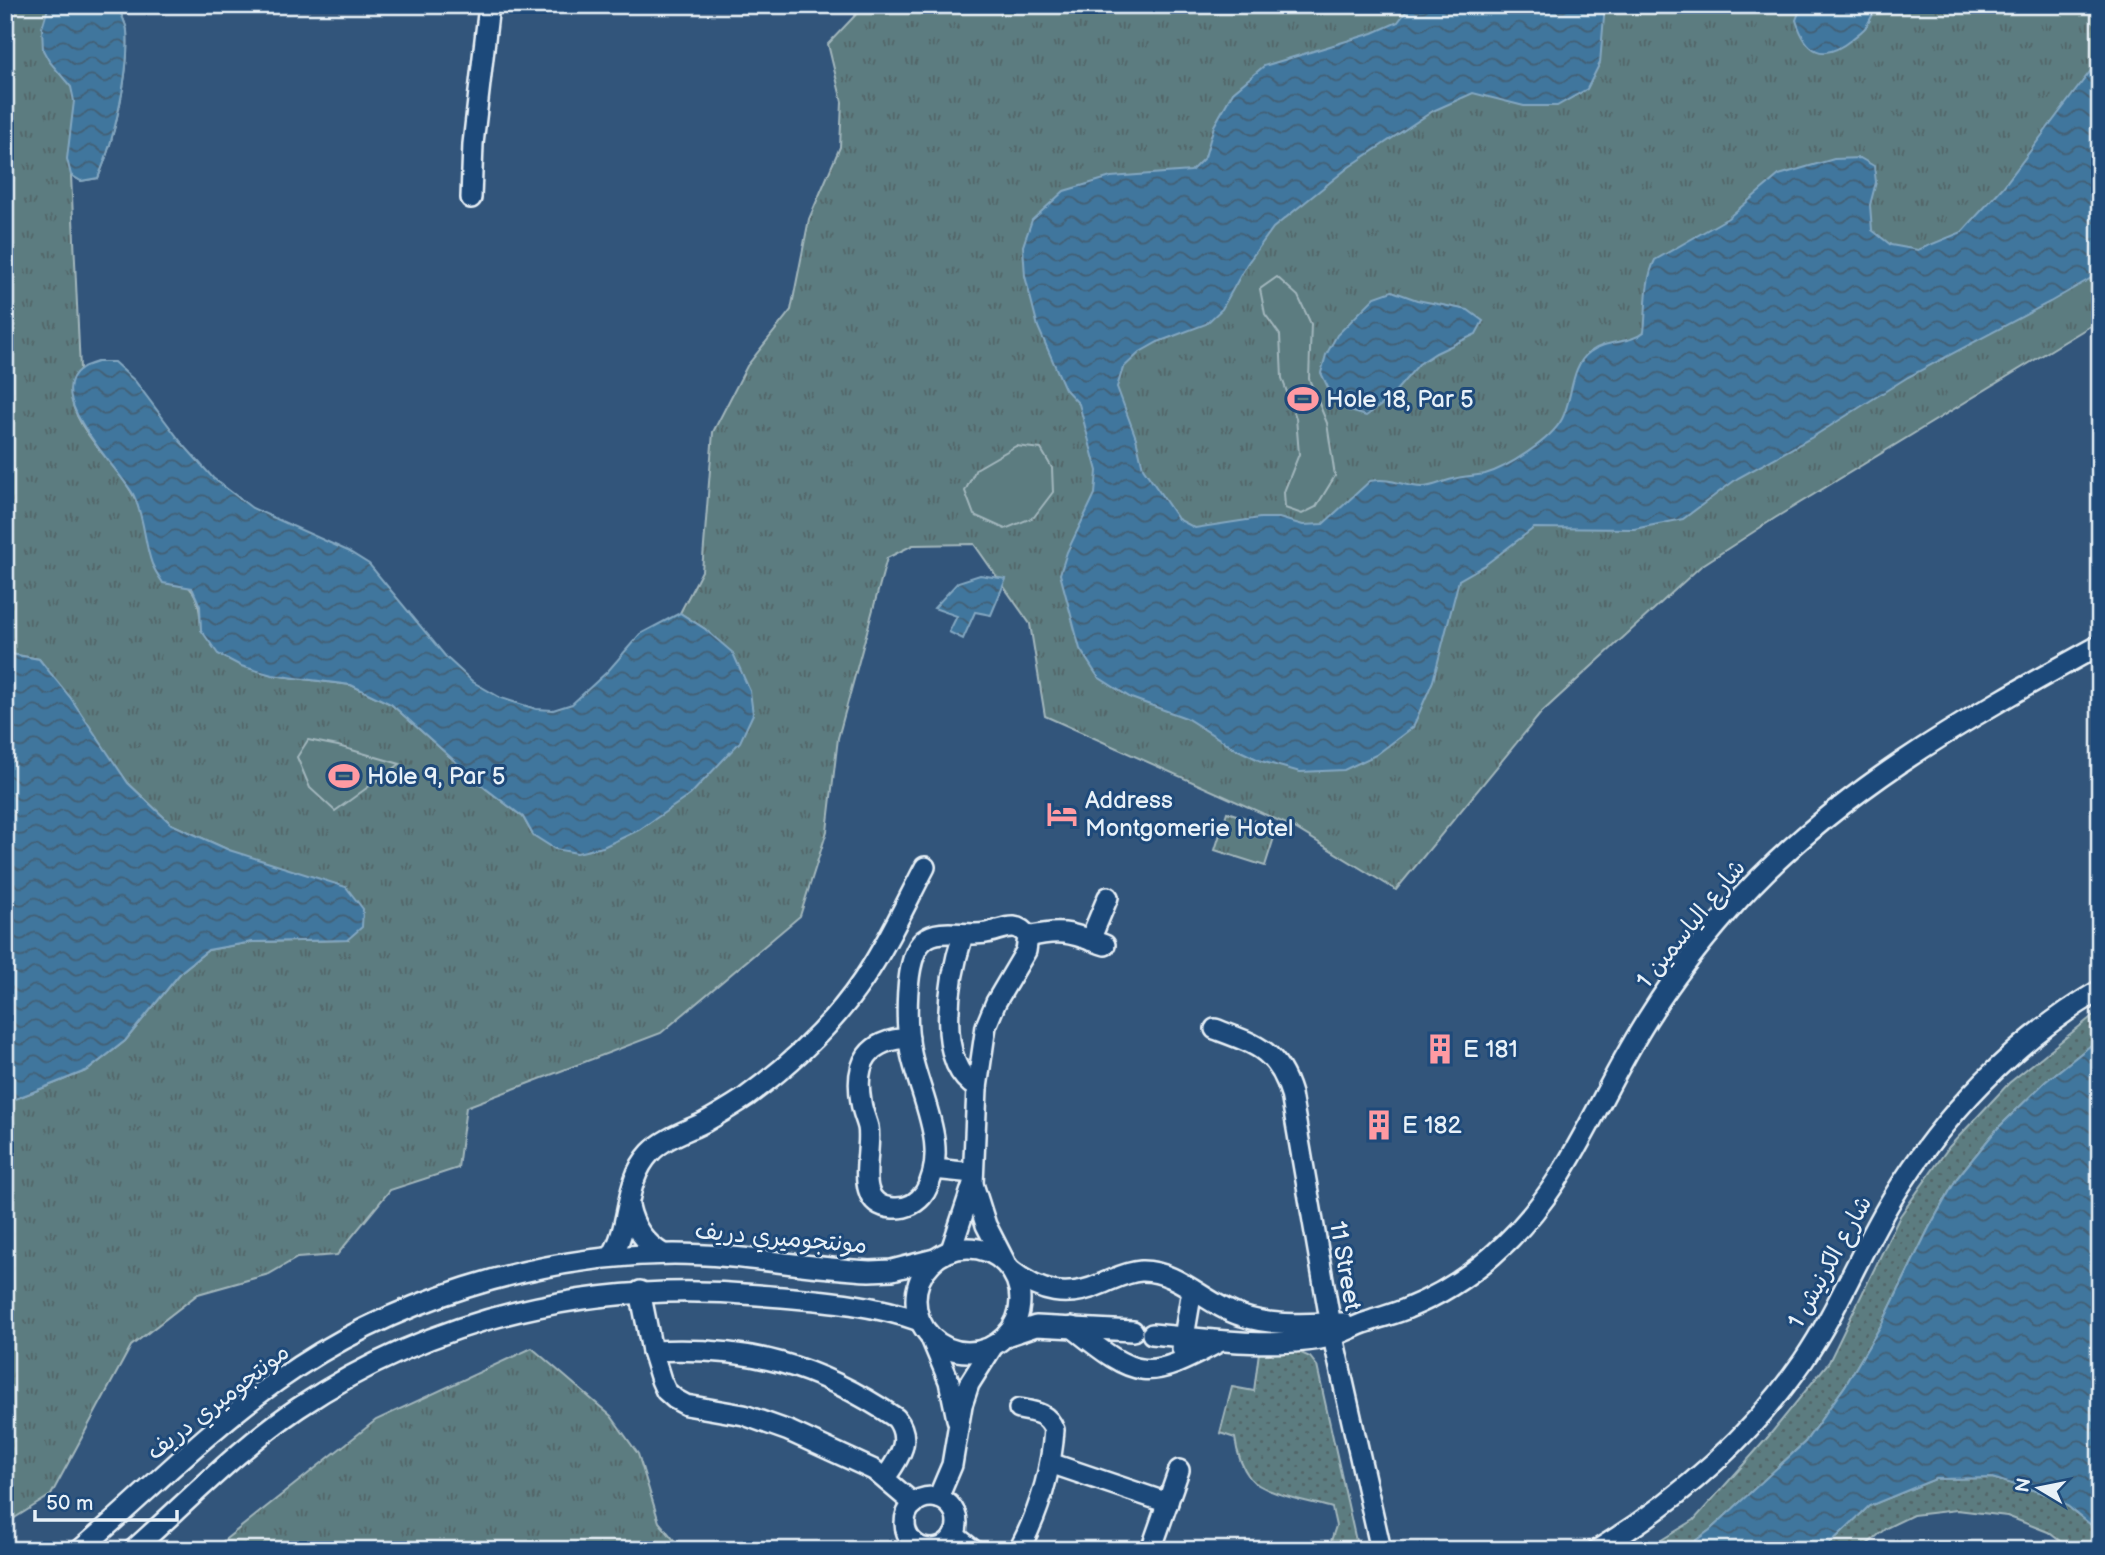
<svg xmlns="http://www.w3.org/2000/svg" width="2105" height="1555" font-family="'Balsamiq Sans','Playpen Sans Arabic',sans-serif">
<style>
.grass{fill:url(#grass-tufts);stroke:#a2b6bc;stroke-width:2}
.park{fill:url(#park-dots);stroke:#a2b6bc;stroke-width:2}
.pitch{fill:#5b7c80;stroke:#a2b6bc;stroke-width:2}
.water{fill:url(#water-waves);stroke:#83a7c1;stroke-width:2}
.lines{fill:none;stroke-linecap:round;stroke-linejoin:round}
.minor-casing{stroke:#e8f1f8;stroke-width:24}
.minor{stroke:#1f4a7a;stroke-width:19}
.labels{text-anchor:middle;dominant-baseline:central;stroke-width:6;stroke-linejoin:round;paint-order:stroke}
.poi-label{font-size:24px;fill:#e8f1f8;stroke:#1f4a7a;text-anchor:start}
.street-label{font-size:24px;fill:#e8f1f8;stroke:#1f4a7a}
</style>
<defs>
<pattern id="grass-tufts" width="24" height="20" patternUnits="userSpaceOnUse" patternTransform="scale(1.75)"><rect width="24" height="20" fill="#5b7c80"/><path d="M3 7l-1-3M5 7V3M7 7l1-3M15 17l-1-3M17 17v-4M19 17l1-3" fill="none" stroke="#526568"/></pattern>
<pattern id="park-dots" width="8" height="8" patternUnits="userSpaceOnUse" patternTransform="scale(1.75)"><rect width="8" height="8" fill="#5b7c80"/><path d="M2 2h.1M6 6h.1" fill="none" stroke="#526568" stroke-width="1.8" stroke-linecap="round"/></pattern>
<pattern id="water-waves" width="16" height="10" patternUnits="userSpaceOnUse" patternTransform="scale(1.75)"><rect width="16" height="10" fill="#40769d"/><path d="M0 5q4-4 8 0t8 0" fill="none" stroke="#435f74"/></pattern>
</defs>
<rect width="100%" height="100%" fill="#32557b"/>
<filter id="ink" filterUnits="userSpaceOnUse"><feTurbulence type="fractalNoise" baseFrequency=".0143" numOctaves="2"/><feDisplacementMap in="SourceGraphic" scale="14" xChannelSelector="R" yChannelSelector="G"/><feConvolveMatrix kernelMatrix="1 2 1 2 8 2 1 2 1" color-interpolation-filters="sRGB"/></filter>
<g filter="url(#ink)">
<g class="grass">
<path d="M 5,5 L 117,5 C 120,13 126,22 127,31 C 130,71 114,141 98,178 L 81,181 L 71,175 L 80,369 C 76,375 71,382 71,388 C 68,425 117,464 133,495 C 145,516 147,540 152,563 C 188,586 200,584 201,630 L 272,675 L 351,685 L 391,704 L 485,788 L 523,817 L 533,835 L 705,629 L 680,613 L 702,571 L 713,432 L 747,366 L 791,310 L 809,219 L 840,147 L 842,102 L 828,44 L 865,5 L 2100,5 L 2100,320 L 1775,518 L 1701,566 L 1541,713 L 1396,890 L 1293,827 L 1045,716 L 1030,624 L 974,544 L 913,545 L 887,558 L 838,738 L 827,831 L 800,916 L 661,1033 L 466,1107 L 458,1168 L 390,1190 L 337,1255 L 297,1258 L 269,1274 L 198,1294 L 131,1346 L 51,1495 L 5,1524 L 5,1103 L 88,1070 L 125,1041 L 182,971 L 208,950 L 252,942 L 347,940 L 229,850 L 171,824 L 128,783 L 39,659 L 5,653 Z"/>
<path d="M 1227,812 L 1277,828 L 1265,866 L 1215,850 Z"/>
<path d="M 532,1348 L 611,1416 L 638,1454 L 659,1522 L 682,1550 L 212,1550 L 376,1420 Z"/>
</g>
<g class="park">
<path d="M 2100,1010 L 2100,1038 L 2045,1082 L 1997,1129 L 1957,1178 L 1929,1228 L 1883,1322 L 1845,1386 L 1805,1442 L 1710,1530 L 1683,1550 L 1645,1550 L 1694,1520 L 1768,1437 L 1829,1362 L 1900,1216 L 1949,1147 L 2009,1083 Z"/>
<path d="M 1259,1352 L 1299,1352 L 1310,1357 L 1317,1366 L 1358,1550 L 1328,1550 L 1336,1526 L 1332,1508 C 1313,1502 1262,1494 1250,1478 C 1241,1466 1237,1453 1235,1438 L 1220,1433 L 1232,1387 L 1254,1391 Z"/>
<path d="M 1992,1478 L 2056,1497 L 2100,1532 L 2100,1550 L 2072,1550 L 2048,1532 L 2007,1516 L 1957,1510 L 1913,1515 L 1886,1528 L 1861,1550 L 1823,1550 L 1869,1506 L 1935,1479 Z"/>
</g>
<g class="pitch">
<path d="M 1277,277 L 1298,296 L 1311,324 L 1309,379 L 1327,423 L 1335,476 L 1316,507 L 1302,514 L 1285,508 L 1284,492 L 1299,454 L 1296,418 L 1282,378 L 1280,335 L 1265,314 L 1260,289 Z"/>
<path d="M 1016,446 L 1041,449 L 1052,468 L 1053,492 L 1034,517 L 1005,529 L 974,515 L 965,491 L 976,469 Z"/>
<path d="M 308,740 L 338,746 L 400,764 L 335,811 L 310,788 L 297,757 Z"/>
</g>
<g class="water">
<path d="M 49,5 L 117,5 C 120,13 126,22 127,31 C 130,71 114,141 98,178 L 81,181 L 71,175 L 67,159 L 74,101 L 71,87 L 49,61 L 43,50 L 42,28 Z"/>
<path d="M 1411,5 L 1605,5 L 1600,63 L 1587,89 L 1557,106 L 1524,106 L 1473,93 L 1433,111 L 1349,167 L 1273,228 L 1247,264 L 1222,309 L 1206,324 L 1158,342 L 1140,352 L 1123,368 L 1117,387 L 1136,438 L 1143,468 L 1178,519 L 1195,528 L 1260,518 L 1279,518 L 1303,525 L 1323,524 L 1370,481 C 1393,477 1403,487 1422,487 C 1433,487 1443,481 1453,479 C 1463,476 1474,476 1485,474 C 1507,468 1551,440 1562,419 C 1573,398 1570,366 1590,352 C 1607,339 1629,345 1644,332 C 1647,308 1644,282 1655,260 L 1728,218 L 1779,175 L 1834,159 L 1860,158 L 1874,166 L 1876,182 L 1870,205 L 1872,230 L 1891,245 L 1918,250 L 1962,232 L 2003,187 L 2092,69 L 2100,51 L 2100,273 L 2050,302 L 1908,377 L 1811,438 L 1738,478 L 1683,519 L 1634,529 L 1534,528 L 1485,565 L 1459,580 L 1433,681 L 1413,727 L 1376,755 L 1344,770 L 1300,772 L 1261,761 L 1234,748 L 1186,718 L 1131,698 L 1098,677 L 1080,649 L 1060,574 L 1067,552 L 1095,494 L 1097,471 L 1079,404 L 1065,389 L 1038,327 L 1025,276 L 1023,246 L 1032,220 L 1064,191 L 1111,177 L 1191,171 L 1205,157 L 1214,126 L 1233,92 L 1264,66 L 1373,33 L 1398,22 Z"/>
<path d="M 1802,5 L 1877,5 C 1874,12 1871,19 1867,25 C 1864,31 1856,35 1851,40 C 1822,63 1806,52 1796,20 Z"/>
<path d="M 1392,291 L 1417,300 L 1468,310 L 1483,321 L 1476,334 L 1436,353 L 1419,364 L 1387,401 L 1366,416 L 1347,410 L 1332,396 L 1321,373 L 1326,355 L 1337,335 L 1375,297 Z"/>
<path d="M 97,362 L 114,362 L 135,381 L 181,442 L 213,478 L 252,508 L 348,551 L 369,564 L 446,657 L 473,682 L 501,698 L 536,709 L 553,710 L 572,704 L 608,671 L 640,634 L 680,613 L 705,629 L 733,653 L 750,691 L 753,714 L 740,742 L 690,795 L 639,830 L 603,847 L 577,853 L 555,849 L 533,835 L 523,817 L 485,788 L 391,704 L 351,685 L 272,675 L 241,666 L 218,654 L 201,630 L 200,606 L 192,588 L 163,583 C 159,577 155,571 152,564 C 144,543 145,520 134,496 C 121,470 40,395 82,368 C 86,365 92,364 97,362 Z"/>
<path d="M 980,575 L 1006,579 L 991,615 L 975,612 L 963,639 L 949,632 L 957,616 L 934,608 L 958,582 Z"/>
<path d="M 5,653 L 39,659 L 70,697 L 128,783 L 171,824 L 229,850 L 346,887 L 363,909 L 362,927 L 347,940 L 252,942 L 208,950 L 182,971 L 125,1041 L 88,1070 L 5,1103 Z"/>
<path d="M 2100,1038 L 2100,1532 L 2056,1497 L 1992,1478 L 1935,1479 L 1869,1506 L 1823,1550 L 1683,1550 L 1710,1530 L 1805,1442 L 1845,1386 L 1883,1322 L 1929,1228 L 1957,1178 L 1997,1129 L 2045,1082 Z"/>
</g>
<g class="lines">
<g class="minor-casing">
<g id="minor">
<path d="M 471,198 L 473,144 L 489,5"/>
<path d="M 963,935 C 950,975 933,1063 977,1088"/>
<path d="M 1028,937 C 1063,928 1073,934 1105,945"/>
<path d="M 1090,940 L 1108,897"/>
<path d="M 1215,1029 C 1255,1044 1278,1050 1291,1094 L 1333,1337 L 1381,1550"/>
<path d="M 909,1038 C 868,1040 854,1062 861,1102 C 862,1111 866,1119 868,1127 C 873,1152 851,1205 893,1208 C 906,1209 918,1203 925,1192 C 951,1149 920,1097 911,1053 C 906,1028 903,957 924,940 C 939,927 967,937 986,933 C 1003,930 1016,919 1028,937 L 1026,951 L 996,1002 L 986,1026 L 977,1088 L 973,1184 L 951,1250"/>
<path d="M 934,1169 L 973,1173"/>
<path d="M 974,1187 L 986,1225 L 1005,1262"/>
<path d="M 629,1206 C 634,1228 644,1242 663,1254"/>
<circle cx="968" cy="1300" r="52"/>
<path d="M 611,1257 C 632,1225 623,1182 650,1153 C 664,1138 687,1131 705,1122 C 719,1114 733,1106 746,1097 C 791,1064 832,1026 863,980 C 887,945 905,905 925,867"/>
<path d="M 1012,1271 C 1040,1293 1067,1299 1101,1284 C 1114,1279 1126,1272 1141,1271 C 1178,1270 1206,1305 1242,1316 C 1274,1327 1309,1323 1343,1323"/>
<path d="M 640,1291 L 652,1351 L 661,1380 L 666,1391 L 675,1399 L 686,1405 L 744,1415 L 789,1431 L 874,1470 L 914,1504"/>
<path d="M 1072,1327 C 1138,1380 1146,1382 1221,1341"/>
<path d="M 1152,1334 C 1208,1339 1264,1348 1320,1339 C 1337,1337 1351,1327 1367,1322 C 1380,1317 1395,1314 1408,1308 C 1470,1283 1521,1236 1557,1180 C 1592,1126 1616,1066 1652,1012 C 1674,977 1700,944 1727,913 C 1829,795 1965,719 2100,645"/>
<path d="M 1006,1336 L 1036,1326 L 1133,1331"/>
<path d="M 931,1338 L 949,1381 L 957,1419"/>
<path d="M 1182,1349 L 1192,1290"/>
<path d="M 652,1351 C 748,1346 816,1364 896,1418 C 913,1440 899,1458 885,1478"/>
<path d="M 1019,1409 C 1035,1412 1048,1413 1054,1430 C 1051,1473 1039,1512 1019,1550"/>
<path d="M 1050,1463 L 1168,1503"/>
<circle cx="931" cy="1523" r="26"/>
<path d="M 938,1498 L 952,1465 L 962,1405 L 969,1384 L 993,1346"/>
<path d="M 954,1535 L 973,1550"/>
<path d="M 80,1550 C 146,1494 206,1431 277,1381 C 390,1300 536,1255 674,1254 C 740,1254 804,1268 870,1271 L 892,1270 L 935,1259"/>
<path d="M 133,1550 C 187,1502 239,1448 298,1408 C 435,1316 595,1280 758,1295 C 813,1300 867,1302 920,1321"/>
<path d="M 1151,1550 L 1179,1470"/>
<path d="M 1597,1550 C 1677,1501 1749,1439 1803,1361 C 1838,1310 1860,1252 1892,1199 C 1943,1115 2015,1040 2100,990"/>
</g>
</g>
<use href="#minor" class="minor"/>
</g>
</g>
<defs>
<g id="stadium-bare" transform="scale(2.415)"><path d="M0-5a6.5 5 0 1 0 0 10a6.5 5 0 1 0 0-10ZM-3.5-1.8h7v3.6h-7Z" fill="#ff9aa2" stroke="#1f4a7a" stroke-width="2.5" paint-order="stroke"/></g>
<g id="hotel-bare" transform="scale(2.415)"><path d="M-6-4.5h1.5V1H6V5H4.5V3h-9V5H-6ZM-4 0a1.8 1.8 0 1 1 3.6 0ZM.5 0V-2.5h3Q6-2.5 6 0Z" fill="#ff9aa2" stroke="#1f4a7a" stroke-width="2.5" paint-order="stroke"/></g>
<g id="building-bare" transform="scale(2.415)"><path d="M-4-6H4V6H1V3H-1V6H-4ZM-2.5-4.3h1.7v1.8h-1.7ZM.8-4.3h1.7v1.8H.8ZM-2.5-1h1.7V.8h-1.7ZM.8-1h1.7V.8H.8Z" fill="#ff9aa2" stroke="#1f4a7a" stroke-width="2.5" paint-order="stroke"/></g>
</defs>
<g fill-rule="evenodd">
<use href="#stadium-bare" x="1303" y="399"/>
<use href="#stadium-bare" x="344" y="776"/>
<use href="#hotel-bare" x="1062" y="814"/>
<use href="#building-bare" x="1440" y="1049"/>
<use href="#building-bare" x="1379" y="1125"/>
</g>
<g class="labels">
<g class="poi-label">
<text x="1326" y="399">Hole 18, Par 5</text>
<text x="367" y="776">Hole 9, Par 5</text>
<text x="1085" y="800">Address<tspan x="1085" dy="28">Montgomerie Hotel</tspan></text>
<text x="1463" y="1049">E 181</text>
<text x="1402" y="1125">E 182</text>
</g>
<g class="street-label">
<text transform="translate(1691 924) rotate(-51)">شارع الياسمين 1</text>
<text transform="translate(781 1238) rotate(5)">مونتجوميري دريف</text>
<text transform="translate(1830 1262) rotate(-61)">شارع الكرنيش 1</text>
<text transform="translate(1345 1266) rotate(80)">11 Street</text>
<text transform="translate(218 1402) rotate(-38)">مونتجوميري دريف</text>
</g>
</g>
<rect width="2105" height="1555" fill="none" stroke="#1f4a7a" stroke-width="28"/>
<rect x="14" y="14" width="2077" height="1527" fill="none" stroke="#e8f1f8" stroke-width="2.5" filter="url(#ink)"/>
<g transform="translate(2039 1488) rotate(280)" stroke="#1f4a7a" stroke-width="5" paint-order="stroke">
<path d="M0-5L12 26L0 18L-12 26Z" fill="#e8f1f8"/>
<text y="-10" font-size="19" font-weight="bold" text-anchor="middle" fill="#e8f1f8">N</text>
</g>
<path d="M35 1510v10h142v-10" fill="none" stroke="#e8f1f8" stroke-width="3.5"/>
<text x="46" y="1510" font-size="21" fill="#e8f1f8" stroke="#1f4a7a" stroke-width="5" paint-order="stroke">50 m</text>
</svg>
